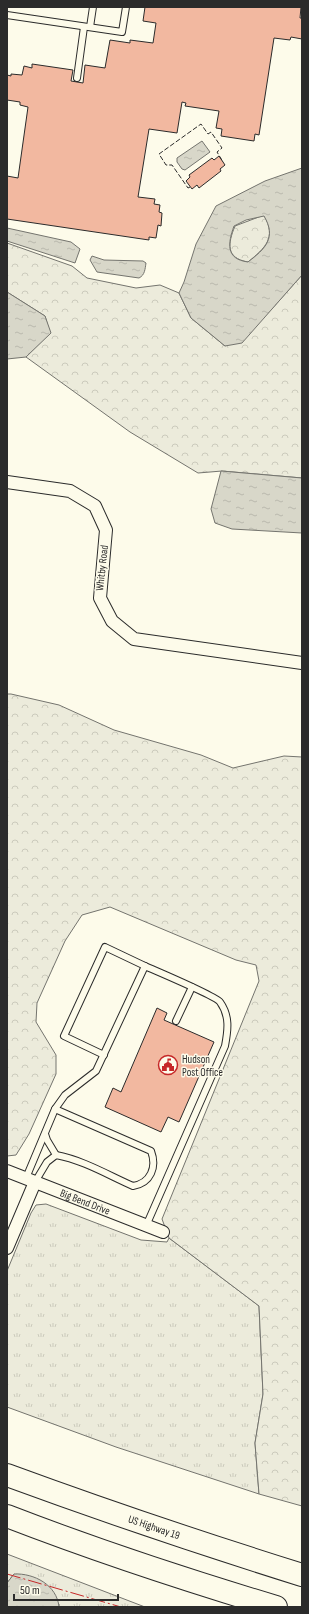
<svg xmlns="http://www.w3.org/2000/svg" width="309" height="1614" font-family="'Sofia Sans Condensed',sans-serif">
<style>
.grass{fill:url(#grass-tufts);stroke:#74746e}
.forest{fill:url(#forest-crowns);stroke:#74746e}
.water{fill:url(#water-ripples);stroke:#74746e;fill-rule:evenodd}
.building{fill:#f2b8a0;stroke:#2b2b2b}
.lines{fill:none;stroke-linecap:round;stroke-linejoin:round}
.lane-casing{stroke:#2b2b2b;stroke-width:8}
.street-casing{stroke:#2b2b2b;stroke-width:14}
.highway-casing{stroke:#2b2b2b;stroke-width:24}
.lane{stroke:#fdfbea;stroke-width:6}
.street{stroke:#fdfbea;stroke-width:12}
.highway{stroke:#fdfbea;stroke-width:22}
.fence{stroke:#2b2b2b;stroke-width:1;stroke-dasharray:5 2;stroke-linecap:butt}
.power{stroke:#c62828;stroke-width:1;stroke-dasharray:14 3 2 3;stroke-linecap:butt}
.labels{text-anchor:middle;dominant-baseline:central;stroke-width:3;stroke-linejoin:round;paint-order:stroke}
.street-label{font-size:11px;fill:#2b2b2b;stroke:#fdfbea}
.poi-label{font-size:11px;fill:#2b2b2b;stroke:#fdfbea;text-anchor:start}
</style>
<defs>
<pattern id="grass-tufts" width="24" height="20" patternUnits="userSpaceOnUse"><rect width="24" height="20" fill="#ecebdb"/><path d="M3 7l-1-3M5 7V3M7 7l1-3M15 17l-1-3M17 17v-4M19 17l1-3" fill="none" stroke="#cbcabc"/></pattern>
<pattern id="forest-crowns" width="20" height="18" patternUnits="userSpaceOnUse"><rect width="20" height="18" fill="#ecebdb"/><path d="M2 6a3 3 0 1 1 6 0M12 15a3 3 0 1 1 6 0" fill="none" stroke="#cbcabc"/></pattern>
<pattern id="water-ripples" width="26" height="14" patternUnits="userSpaceOnUse"><rect width="26" height="14" fill="#d8d7c9"/><path d="M2 4q2-2 4 0t4 0M15 11q2-2 4 0t4 0" fill="none" stroke="#bab9ad"/></pattern>
</defs>
<rect width="100%" height="100%" fill="#fdfbea"/>
<g class="grass">
<path d="M 46,1204 L 141,1240 L 167,1242 L 169,1238 L 259,1306 L 263,1394 L 255,1443 L 259,1494 L 116,1447 L 7,1407 L 7,1271 L 31,1213 L 36,1205 Z"/>
<path d="M 7,1554 L 145,1607 L 59,1607 L 59,1604 L 14,1574 L 7,1583 Z"/>
</g>
<g class="forest">
<path d="M 264,215 C 277,238 265,248 248,262 C 225,258 228,243 235,226 Z"/>
<path d="M 7,243 L 72,266 L 87,278 L 136,288 L 160,285 L 179,293 L 191,318 L 225,346 L 269,312 L 302,275 L 302,478 L 222,471 L 198,473 L 130,432 L 26,357 L 50,333 L 45,316 L 7,292 Z"/>
<path d="M 7,694 L 11,694 L 59,705 L 114,730 L 201,755 L 233,768 L 284,756 L 302,757 L 302,1506 L 259,1494 L 255,1443 L 263,1394 L 259,1306 L 169,1238 L 162,1219 L 259,981 L 256,965 L 236,960 L 110,907 L 82,915 L 65,941 L 37,1003 L 36,1022 L 56,1055 L 56,1074 L 29,1134 L 16,1155 L 7,1156 Z"/>
</g>
<g class="water">
<path d="M 202,141 L 210,152 L 185,170 L 182,169 L 177,162 L 177,158 Z"/>
<path d="M 302,168 L 302,275 L 242,343 L 225,346 L 191,318 L 179,293 L 184,282 L 196,244 L 216,206 L 265,181 ZM 264,216 C 277,238 265,249 248,262 C 225,259 228,243 234,226 L 246,220 Z"/>
<path d="M 7,228 L 71,242 L 80,249 L 75,263 L 7,241 Z"/>
<path d="M 92,256 L 104,260 L 143,261 L 146,263 C 145,269 145,275 139,278 L 97,272 L 90,260 Z"/>
<path d="M 7,292 L 45,316 L 51,333 L 26,357 L 7,359 Z"/>
<path d="M 221,471 L 302,478 L 302,533 L 232,529 L 215,523 L 211,509 Z"/>
<path d="M 14,1574 C 34,1573 57,1585 59,1607 L 7,1607 L 7,1583 Z"/>
</g>
<g class="building">
<path d="M 145,7 L 301,7 L 300,18 L 302,18 L 302,39 L 291,37 L 290,40 L 274,38 L 259,135 L 255,134 L 254,141 L 221,136 L 222,129 L 216,128 L 219,111 L 185,106 L 186,103 L 182,102 L 177,133 L 149,129 L 138,197 L 155,199 L 154,204 L 160,205 L 159,212 L 162,213 L 161,226 L 158,225 L 156,238 L 149,237 L 149,240 L 7,219 L 7,176 L 18,178 L 28,107 L 20,105 L 20,102 L 7,100 L 7,75 L 11,76 L 11,74 L 22,75 L 24,66 L 32,68 L 32,64 L 73,70 L 71,81 L 83,83 L 85,65 L 105,68 L 110,40 L 130,43 L 130,40 L 153,43 L 156,23 L 143,21 Z"/>
<path d="M 219,156 L 225,165 L 220,169 L 221,171 L 199,188 L 197,185 L 192,189 L 186,181 L 190,177 L 189,175 L 212,158 L 214,160 Z"/>
<path d="M 157,1008 L 167,1013 L 164,1020 L 214,1042 L 179,1122 L 168,1117 L 161,1132 L 105,1107 L 113,1088 L 121,1092 Z"/>
</g>
<g class="lines">
<g class="lane-casing">
<g id="lane">
<path d="M 7,15 L 122,32 L 126,7"/>
<path d="M 90,27 L 93,7"/>
<path d="M 77,78 L 84,27"/>
<path d="M 176,1021 L 192,987"/>
<path d="M 104,1055 L 64,1036 L 105,947 L 145,966"/>
<path d="M 45,1134 L 47,1140 L 56,1155"/>
<path d="M 26,1178 L 55,1109 L 65,1095 L 96,1071 L 145,966 C 156,971 216,996 220,1002 C 230,1016 228,1030 225,1046 L 146,1226"/>
<path d="M 35,1182 L 47,1162 L 56,1155 C 83,1160 108,1175 133,1186 C 151,1183 157,1167 151,1151 L 55,1109"/>
</g>
</g>
<g class="street-casing">
<g id="street">
<path d="M 7,482 L 70,491 L 95,506 L 106,530 L 100,598 L 112,621 L 134,639 L 302,663"/>
<path id="s1" d="M 7,1171 L 163,1232"/>
<path d="M 7,1248 L 35,1182"/>
</g>
</g>
<g class="highway-casing">
<g id="highway">
<path id="s2" d="M 7,1475 C 105,1511 203,1544 302,1575"/>
<path d="M 7,1516 C 95,1550 186,1580 276,1607"/>
</g>
</g>
<use href="#lane" class="lane"/>
<use href="#street" class="street"/>
<use href="#highway" class="highway"/>
<path class="fence" d="M 190,187 L 188,188 L 172,165 L 166,165 L 159,154 L 201,124 L 208,134 L 211,132 L 222,148 L 217,152 L 223,162"/>
<path class="power" d="M 7,1574 L 121,1607"/>
</g>
<defs>
<g id="civic-ring" transform="scale(1)"><circle r="9.5" fill="#fdfbea" stroke="#c62828" stroke-width="1.5"/><path d="M-.6-6.5H3V-4.5H.6V-3L4-1V1h2V6H-6V1h2V-1L-.6-3ZM-1.2 2.5V6h2.4V2.5Z" fill="#c62828"/></g>
</defs>
<g fill-rule="evenodd">
<use href="#civic-ring" x="168" y="1065"/>
</g>
<g class="labels">
<g class="street-label">
<text transform="translate(102 568) rotate(-84)">Whitby Road</text>
<text stroke="none"><textPath href="#s1" startOffset="84">Big Bend Drive</textPath></text>
<text stroke="none"><textPath href="#s2" startOffset="156">US Highway 19</textPath></text>
</g>
<g class="poi-label">
<text x="182" y="1059">Hudson<tspan x="182" dy="13">Post Office</tspan></text>
</g>
</g>
<rect width="309" height="1614" fill="none" stroke="#2b2b2b" stroke-width="16"/>
<path d="M14 1594v6h104v-6" fill="none" stroke="#2b2b2b" stroke-width="2"/>
<text x="20" y="1594" font-size="12" fill="#2b2b2b" stroke="#fdfbea" stroke-width="3" paint-order="stroke">50 m</text>
</svg>
